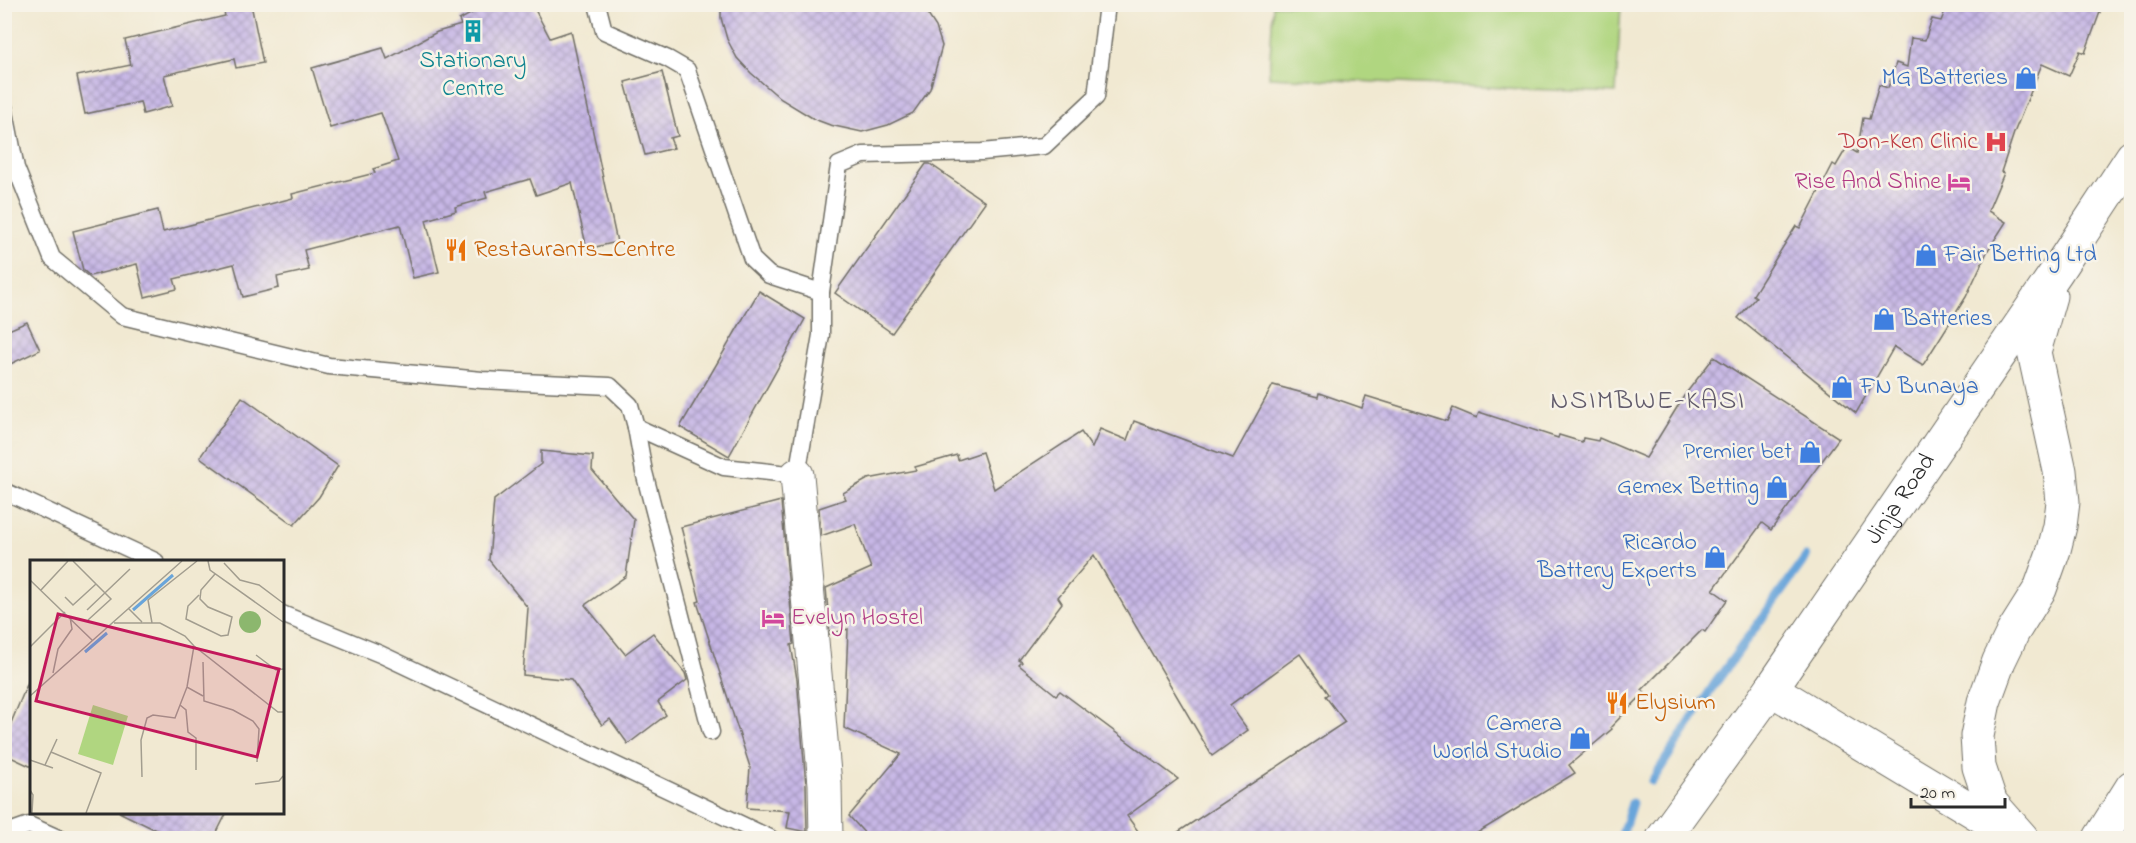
<svg xmlns="http://www.w3.org/2000/svg" width="2136" height="843" font-family="'Indie Flower',sans-serif">
<style>
.park{fill:#b0d680;stroke:#6e8056;stroke-width:1.5}
.lines{fill:none;stroke-linecap:round;stroke-linejoin:round}
.stream{stroke:#69a5da;stroke-width:9}
.building{fill:url(#building-cross-hatch)}
.service-casing{stroke:#706e65;stroke-width:19}
.minor-casing{stroke:#706e65;stroke-width:35}
.tertiary-casing{stroke:#706e65;stroke-width:35}
.trunk-casing{stroke:#706e65;stroke-width:35}
.service{stroke:#fff;stroke-width:16}
.minor{stroke:#fff;stroke-width:33}
.tertiary{stroke:#fff;stroke-width:33}
.trunk{stroke:#fff;stroke-width:33}
.labels{text-anchor:middle;dominant-baseline:central;stroke-width:5;stroke-linejoin:round;paint-order:stroke}
.culture-label{font-size:24px;fill:#0d838f;stroke:#f7f3e8}
.shop-label{font-size:24px;fill:#366cbe;stroke:#f7f3e8;text-anchor:end}
.health-label{font-size:24px;fill:#be3a42;stroke:#f7f3e8;text-anchor:end}
.hotel-label{font-size:24px;fill:#b23c85;stroke:#f7f3e8;text-anchor:end}
.food-label{font-size:24px;fill:#c56008;stroke:#f7f3e8;text-anchor:start}
.street-label{font-size:24px;fill:#2b2b2b;stroke:#f7f3e8}
.quarter-label{font-size:27px;letter-spacing:1.5px;fill:#625c6c;stroke:#f7f3e8}
.inset-river{fill:none;stroke:#69a5da;stroke-width:3}
.inset-road{fill:none;stroke:#a29d8f;stroke-width:1.5}
.view{fill:#c2185b;fill-opacity:0.15;stroke:#c2185b;stroke-width:3}
.inset-edge{fill:none;stroke:#2b2b2b;stroke-width:3}
</style>
<defs>
<pattern id="building-cross-hatch" width="8" height="8" patternUnits="userSpaceOnUse" patternTransform="scale(1.5)"><rect width="8" height="8" fill="#c7b7e6"/><path d="M0 0l8 8M0 8l8-8" fill="none" stroke="#a295bb"/></pattern>
</defs>
<rect width="100%" height="100%" fill="#f7f3e8"/>
<filter id="ink" filterUnits="userSpaceOnUse"><feTurbulence type="fractalNoise" baseFrequency=".0167" numOctaves="2"/><feDisplacementMap in="SourceGraphic" scale="12" xChannelSelector="R" yChannelSelector="G"/><feConvolveMatrix kernelMatrix="1 2 1 2 8 2 1 2 1" color-interpolation-filters="sRGB"/></filter>
<filter id="wash" filterUnits="userSpaceOnUse"><feTurbulence type="fractalNoise" baseFrequency=".008" numOctaves="4" result="noise"/><feDisplacementMap in="SourceGraphic" scale="24" xChannelSelector="R" yChannelSelector="G"/><feGaussianBlur stdDeviation="1.35" result="paint"/><feColorMatrix in="noise" values="0 0 0 0 0 0 0 0 0 0 0 0 0 0 0 0 0 1.4 0 .05"/><feComposite in="paint" operator="in"/></filter>
<g filter="url(#wash)">
<rect width="100%" height="100%" fill="#f1e9d2"/>
<path class="park" d="M 1273,5 L 1621,5 L 1616,93 L 1269,77 Z"/>
<g class="lines">
<g class="stream">
<path d="M 1652,781 L 1714,685 L 1806,557"/>
<path d="M 1621,838 L 1632,803"/>
</g>
</g>
<g id="blocks">
<g class="building">
<path d="M 222,4 L 251,4 L 263,63 L 236,68 L 234,59 L 164,75 L 172,106 L 143,114 L 140,102 L 85,114 L 77,76 L 131,65 L 125,40 L 225,16 Z"/>
<path d="M 489,4 L 532,4 L 550,38 L 571,31 L 617,242 L 587,249 L 572,183 L 536,195 L 530,179 L 485,192 L 487,198 L 455,207 L 456,211 L 426,220 L 439,272 L 413,278 L 400,225 L 304,250 L 309,270 L 277,277 L 279,288 L 243,297 L 234,264 L 174,279 L 177,289 L 145,297 L 137,264 L 90,276 L 83,270 L 73,231 L 158,210 L 163,232 L 293,198 L 292,194 L 375,173 L 373,169 L 398,161 L 381,113 L 330,128 L 312,68 L 383,48 L 387,59 L 437,32 L 461,25 L 459,20 Z"/>
<path d="M 721,4 L 921,4 L 936,27 L 942,46 L 930,89 L 913,113 L 888,125 L 862,132 L 830,125 L 814,119 L 781,99 L 751,73 L 737,58 L 727,39 L 721,18 Z"/>
<path d="M 1948,4 L 2103,4 L 2085,53 L 2080,51 L 2069,76 L 2042,64 L 2014,133 L 2001,172 L 2004,173 L 1988,211 L 2006,222 L 1988,250 L 1966,297 L 1923,365 L 1894,347 L 1856,413 L 1738,318 L 1756,297 L 1753,295 L 1796,226 L 1800,228 L 1833,164 L 1836,166 L 1847,147 L 1857,153 L 1863,118 L 1869,119 L 1879,85 L 1888,88 L 1896,63 L 1907,67 L 1911,38 L 1925,40 L 1932,19 L 1941,21 Z"/>
<path d="M 662,72 L 678,136 L 670,138 L 674,148 L 645,155 L 625,82 Z"/>
<path d="M 926,164 L 930,164 L 985,202 L 892,333 L 835,293 Z"/>
<path d="M 759,291 L 805,319 L 729,456 L 680,427 Z"/>
<path d="M 27,322 L 40,350 L 4,367 L 4,332 Z"/>
<path d="M 1714,357 L 1839,438 L 1771,530 L 1762,523 L 1713,590 L 1727,600 L 1705,632 L 1702,630 L 1642,690 L 1645,692 L 1611,727 L 1612,729 L 1569,765 L 1575,773 L 1469,838 L 1169,838 L 1345,722 L 1325,696 L 1328,694 L 1300,654 L 1230,705 L 1248,730 L 1212,756 L 1094,555 L 1058,597 L 1062,603 L 1019,660 L 1022,662 L 1019,665 L 1056,695 L 1060,691 L 1178,779 L 1127,816 L 1143,838 L 869,838 L 849,816 L 901,754 L 844,728 L 848,629 L 830,634 L 826,588 L 871,568 L 855,524 L 821,536 L 819,508 L 846,499 L 843,493 L 868,479 L 916,470 L 915,467 L 957,455 L 958,460 L 982,452 L 994,489 L 1081,432 L 1092,448 L 1100,429 L 1127,440 L 1134,421 L 1233,458 L 1273,385 L 1318,397 L 1319,393 L 1362,408 L 1366,396 L 1447,421 L 1453,408 L 1477,418 L 1479,412 L 1558,438 L 1559,435 L 1582,442 L 1583,438 L 1598,441 L 1599,438 L 1646,458 L 1684,396 Z"/>
<path d="M 242,397 L 338,466 L 319,497 L 294,525 L 200,457 Z"/>
<path d="M 541,451 L 593,456 L 592,470 L 634,520 L 626,576 L 585,605 L 625,654 L 653,633 L 685,673 L 687,680 L 658,702 L 666,715 L 628,744 L 610,719 L 602,725 L 571,680 L 523,675 L 528,608 L 489,560 L 494,500 L 541,464 Z"/>
<path d="M 781,501 L 794,644 L 791,645 L 797,679 L 806,785 L 807,832 L 787,828 L 790,811 L 747,808 L 750,767 L 697,602 L 700,601 L 681,527 Z"/>
<path d="M 31,675 L 32,676 L 32,767 L 4,754 L 4,731 L 8,730 Z"/>
<path d="M 119,812 L 227,812 L 214,838 L 172,838 Z"/>
</g>
</g>
</g>
<g filter="url(#ink)">
<use href="#blocks" fill-opacity="0" stroke="#706e65" stroke-width="1.5"/>
<g class="lines">
<g class="service-casing">
<g id="service">
<path d="M 597,4 L 604,31 L 668,59 L 687,70 L 752,259 L 769,275 L 821,292"/>
<path d="M 4,107 L 16,168 L 52,258 L 122,316 L 329,366 L 482,380 L 610,386 L 630,405 L 636,427 L 644,472 L 711,732"/>
<path d="M 636,427 L 724,467 L 797,475 L 821,335 L 821,292 L 839,165 L 863,155 L 982,152 L 1044,146 L 1096,97 L 1107,4"/>
<path d="M 4,491 L 155,561"/>
<path d="M 282,614 L 380,654 L 770,838"/>
<path d="M 4,834 L 29,825 L 58,838"/>
</g>
</g>
<g class="minor-casing">
<g id="minor">
<path d="M 797,475 L 825,784 L 826,838"/>
<path d="M 2100,838 L 2132,787"/>
</g>
</g>
<g class="tertiary-casing">
<path id="tertiary" d="M 1771,689 L 2018,838"/>
</g>
<g class="trunk-casing">
<g id="trunk">
<path id="s1" d="M 1663,838 L 1771,689 L 2057,271 L 2132,157"/>
<path d="M 2022,838 L 1991,803 L 1979,767 L 1977,736 L 1984,702 L 1999,661 L 2013,632 L 2040,589 L 2054,550 L 2060,526 L 2063,502 L 2060,471 L 2034,352 L 2050,296"/>
</g>
</g>
<use href="#service" class="service"/>
<use href="#minor" class="minor"/>
<use href="#tertiary" class="tertiary"/>
<use href="#trunk" class="trunk"/>
</g>
</g>
<defs>
<g id="building-bare" transform="scale(1.8)"><path d="M-4-6H4V6H1V3H-1V6H-4ZM-2.5-4.3h1.7v1.8h-1.7ZM.8-4.3h1.7v1.8H.8ZM-2.5-1h1.7V.8h-1.7ZM.8-1h1.7V.8H.8Z" fill="#0f9aa8" stroke="#f7f3e8" stroke-width="2.5" paint-order="stroke"/></g>
<g id="shop-bare" transform="scale(1.8)"><path d="M-5-2.5h2.3a2.7 3.5 0 0 1 5.4 0H5L5.5 6h-11ZM-1.5-2.5h3a1.5 2.3 0 0 0-3 0Z" fill="#3f7fe0" stroke="#f7f3e8" stroke-width="2.5" paint-order="stroke"/></g>
<g id="hospital-bare" transform="scale(1.8)"><path d="M-5-5h3v3.5h4V-5h3V5h-3V1.5h-4V5h-3Z" fill="#e0444e" stroke="#f7f3e8" stroke-width="2.5" paint-order="stroke"/></g>
<g id="hotel-bare" transform="scale(1.8)"><path d="M-6-4.5h1.5V1H6V5H4.5V3h-9V5H-6ZM-4 0a1.8 1.8 0 1 1 3.6 0ZM.5 0V-2.5h3Q6-2.5 6 0Z" fill="#d1479c" stroke="#f7f3e8" stroke-width="2.5" paint-order="stroke"/></g>
<g id="restaurant-bare" transform="scale(1.8)"><path d="M-5-6h1v4h1v-4h1v4h1v-4h1v5L-1.5 .5V6h-2V.5L-5-1ZM5-6V6H3V1.5H1.5Q1.5-4 5-6Z" fill="#e8710a" stroke="#f7f3e8" stroke-width="2.5" paint-order="stroke"/></g>
</defs>
<g fill-rule="evenodd">
<use href="#building-bare" x="473" y="31"/>
<use href="#shop-bare" x="2026" y="78"/>
<use href="#hospital-bare" x="1996" y="142"/>
<use href="#hotel-bare" x="1959" y="182"/>
<use href="#restaurant-bare" x="456" y="250"/>
<use href="#shop-bare" x="1926" y="255"/>
<use href="#shop-bare" x="1884" y="319"/>
<use href="#shop-bare" x="1842" y="387"/>
<use href="#shop-bare" x="1810" y="452"/>
<use href="#shop-bare" x="1777" y="487"/>
<use href="#shop-bare" x="1715" y="557"/>
<use href="#hotel-bare" x="773" y="618"/>
<use href="#restaurant-bare" x="1617" y="703"/>
<use href="#shop-bare" x="1580" y="738"/>
</g>
<g class="labels">
<g class="culture-label">
<text x="473" y="61">Stationary<tspan x="473" dy="28">Centre</tspan></text>
</g>
<g class="shop-label">
<text x="2008" y="78">MG Batteries</text>
<text x="1944" y="255" text-anchor="start">Fair Betting Ltd</text>
<text x="1902" y="319" text-anchor="start">Batteries</text>
<text x="1860" y="387" text-anchor="start">FN Bunaya</text>
<text x="1792" y="452">Premier bet</text>
<text x="1759" y="487">Gemex Betting</text>
<text x="1697" y="543">Ricardo<tspan x="1697" dy="28">Battery Experts</tspan></text>
<text x="1562" y="724">Camera<tspan x="1562" dy="28">World Studio</tspan></text>
</g>
<g class="health-label">
<text x="1978" y="142">Don-Ken Clinic</text>
</g>
<g class="hotel-label">
<text x="1941" y="182">Rise And Shine</text>
<text x="791" y="618" text-anchor="start">Evelyn Hostel</text>
</g>
<g class="food-label">
<text x="474" y="250">Restaurants_Centre</text>
<text x="1635" y="703">Elysium</text>
</g>
<g class="street-label">
<text stroke="none"><textPath href="#s1" startOffset="414">Jinja Road</textPath></text>
</g>
<g class="quarter-label">
<text x="1648" y="401">NSIMBWE-KASI</text>
</g>
</g>
<g transform="translate(30 560)">
<rect width="254" height="254" fill="#f1e9d2"/>
<path d="M209 62a11 11 0 1 1 22 0a11 11 0 1 1-22 0Z" fill="#8cb76e"/>
<path d="M 63,145 L 98,156 L 83,205 L 48,194 Z" fill="#b0d680"/>
<path class="inset-river" d="M 103,50 L 143,15M 55,92 L 77,73"/>
<path class="inset-road" d="M 43,1 L 81,39 L 58,60M 178,1 L 180,10 L 253,62M 194,3 L 210,20 L 229,25 L 253,43M 0,20 L 62,80M 11,30 L 38,1M 169,35 L 158,46 L 156,59 L 191,76 L 198,75 L 202,57 L 178,47 L 170,39 L 171,30 L 185,14M 35,37 L 43,45 L 66,24M 98,48 L 112,62M 57,50 L 100,9M 84,63 L 130,63 L 155,76 L 164,86 L 157,127M 122,63 L 118,40 L 167,1M 164,86 L 248,152 L 253,152M 0,87 L 35,52M 226,95 L 246,110 L 253,109M 173,102 L 174,141 L 203,150 L 223,161 L 229,169 L 227,202M 23,113 L 28,89 L 42,69 L 40,57M 0,136 L 152,1M 150,145 L 156,150 L 158,172 L 166,178 L 166,210M 21,192 L 71,213 L 56,253M 0,200 L 23,208M 15,205 L 27,179M 112,217 L 111,180 L 117,158 L 123,155 L 145,158 L 157,127 L 173,136M 225,224 L 249,221 L 253,216M 0,230 L 3,235 L 2,253"/>
<path class="view" d="M 28,54 L 249,109 L 227,197 L 6,141 Z"/>
<rect width="254" height="254" class="inset-edge"/>
</g>
<rect width="2136" height="843" fill="none" stroke="#f7f3e8" stroke-width="24"/>
<path d="M1911 798v9h94v-9" fill="none" stroke="#2b2b2b" stroke-width="3"/>
<text x="1920" y="798" font-size="18" fill="#2b2b2b" stroke="#f7f3e8" stroke-width="4.5" paint-order="stroke">20 m</text>
</svg>
